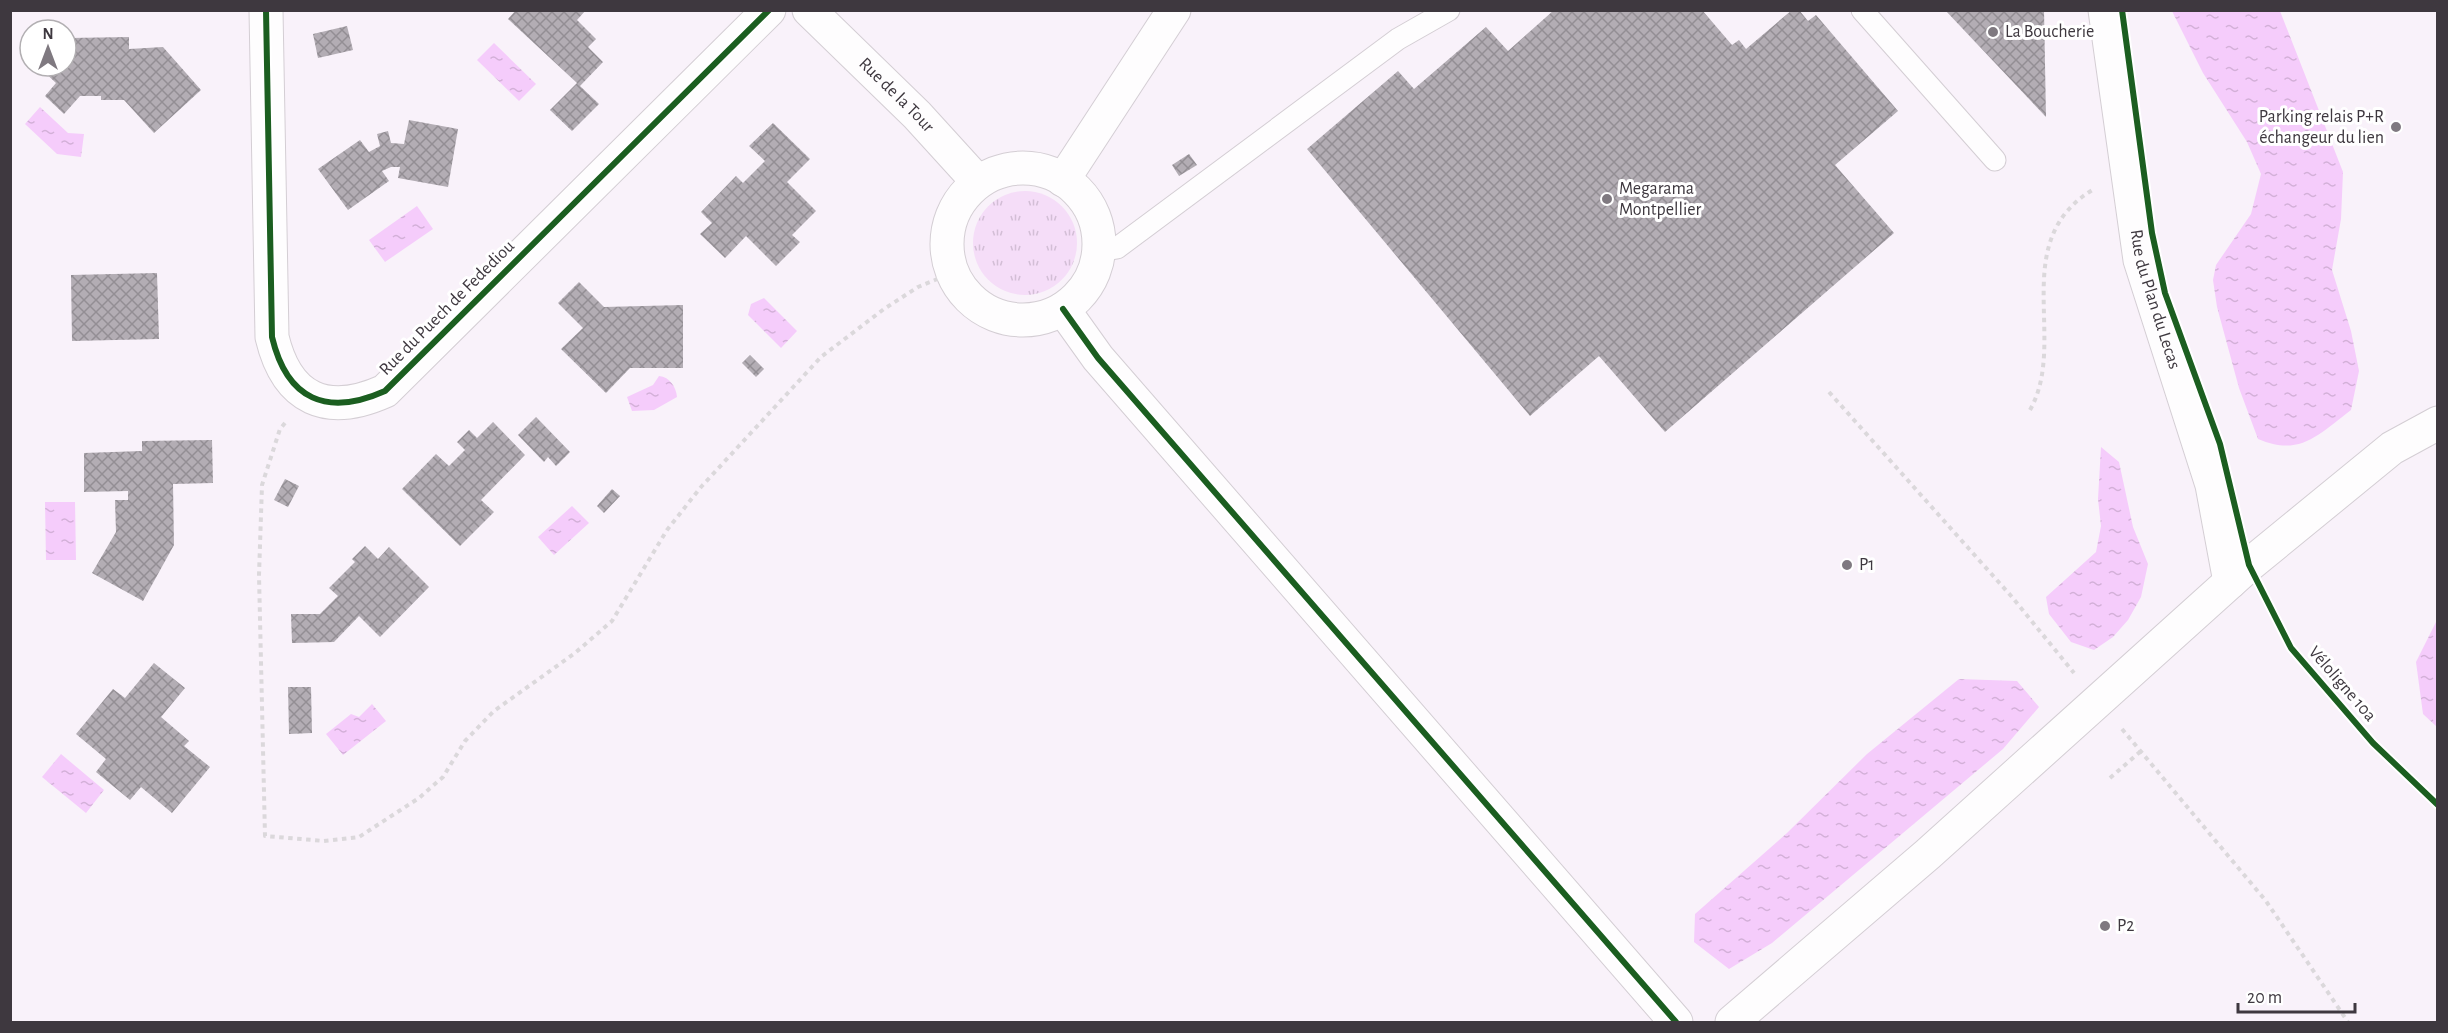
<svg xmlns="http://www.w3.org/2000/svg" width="2448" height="1033" font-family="'Alegreya Sans',sans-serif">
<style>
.grass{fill:url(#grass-tufts)}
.water{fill:url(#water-ripples)}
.building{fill:url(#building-cross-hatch)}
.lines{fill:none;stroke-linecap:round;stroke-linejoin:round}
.service-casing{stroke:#d4ced4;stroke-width:23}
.minor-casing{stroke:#d4ced4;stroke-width:35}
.tertiary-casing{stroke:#d4ced4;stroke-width:35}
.path{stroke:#dbd8db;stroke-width:4;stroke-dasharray:4.5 4.5;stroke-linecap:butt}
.service{stroke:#fefdfe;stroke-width:21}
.minor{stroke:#fefdfe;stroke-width:33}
.tertiary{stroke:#fefdfe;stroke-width:33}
.cycleway-casing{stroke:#fff;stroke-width:10}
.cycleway{stroke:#1b5e20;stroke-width:6}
.poi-dot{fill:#7f7980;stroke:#fff;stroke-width:2}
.labels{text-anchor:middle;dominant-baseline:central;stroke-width:6;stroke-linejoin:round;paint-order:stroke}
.poi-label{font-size:18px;fill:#3e383f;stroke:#fff;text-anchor:start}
.street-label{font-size:18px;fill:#3e383f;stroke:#fff}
</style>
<defs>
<pattern id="grass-tufts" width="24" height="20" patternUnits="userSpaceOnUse" patternTransform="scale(1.5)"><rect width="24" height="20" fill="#f5ddf8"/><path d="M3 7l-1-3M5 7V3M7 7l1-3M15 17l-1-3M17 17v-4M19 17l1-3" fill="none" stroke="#d3bed6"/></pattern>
<pattern id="water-ripples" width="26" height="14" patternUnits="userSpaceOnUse" patternTransform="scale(1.5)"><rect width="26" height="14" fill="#f5ccfb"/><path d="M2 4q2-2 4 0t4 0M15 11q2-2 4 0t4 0" fill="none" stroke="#d3b0d8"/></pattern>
<pattern id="building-cross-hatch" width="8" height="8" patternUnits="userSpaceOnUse" patternTransform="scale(1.5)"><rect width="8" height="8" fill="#b3adb4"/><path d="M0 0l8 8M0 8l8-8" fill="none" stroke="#938e94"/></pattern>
</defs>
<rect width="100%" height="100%" fill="#f9f2fa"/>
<circle class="grass" cx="1025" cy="243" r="52"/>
<g class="water">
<path d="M 2172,11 L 2280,11 L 2343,172 L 2341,219 L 2332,270 L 2351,331 L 2359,371 L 2351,410 C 2318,435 2300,457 2258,439 L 2239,388 L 2217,307 L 2213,280 L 2216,265 L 2251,214 L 2261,174 L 2247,142 L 2203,73 Z"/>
<path d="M 494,43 L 536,84 L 519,101 L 477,60 Z"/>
<path d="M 40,107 L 68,133 L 84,134 L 81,157 L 57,154 L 25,124 Z"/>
<path d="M 417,206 L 433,229 L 385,262 L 369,240 Z"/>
<path d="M 764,298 L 797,331 L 781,348 L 748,315 L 751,304 Z"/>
<path d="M 659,376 C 670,377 676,387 677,397 L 654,410 L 632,411 L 627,397 L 653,385 Z"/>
<path d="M 2101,447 L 2119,462 L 2133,527 L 2148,564 L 2141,597 L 2128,620 L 2113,637 L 2094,650 L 2071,642 L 2049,614 L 2046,597 L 2096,552 L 2101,526 L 2098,499 Z"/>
<path d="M 45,502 L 75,502 L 76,560 L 46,560 Z"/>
<path d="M 572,506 L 589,523 L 554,555 L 538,537 Z"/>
<path d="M 2437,620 L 2437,727 L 2423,714 L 2416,662 Z"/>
<path d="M 1959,679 L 2017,681 L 2039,707 L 2003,749 L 1772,943 L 1729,969 L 1694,942 L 1695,914 L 1787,833 L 1867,754 Z"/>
<path d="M 372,704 L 386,721 L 343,755 L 326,734 L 351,714 L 359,717 Z"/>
<path d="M 61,754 L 104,790 L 86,813 L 42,777 Z"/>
</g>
<g class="building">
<path d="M 516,10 L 586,10 L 577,20 L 596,39 L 588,47 L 603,62 L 580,86 L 599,104 L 572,131 L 550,110 L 577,83 L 508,19 Z"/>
<path d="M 1554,10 L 1702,10 L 1732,45 L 1739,40 L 1746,49 L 1792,10 L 1799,10 L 1808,21 L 1816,15 L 1898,111 L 1835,165 L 1894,233 L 1665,432 L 1599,356 L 1530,416 L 1307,149 L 1398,71 L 1414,89 L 1486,27 L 1508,51 Z"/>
<path d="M 1945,10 L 2044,10 L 2046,117 Z"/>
<path d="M 347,26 L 353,50 L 318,58 L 313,34 Z"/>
<path d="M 129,37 L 129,49 L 163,47 L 201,90 L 154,133 L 124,100 L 101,100 L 101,96 L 80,96 L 64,114 L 45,96 L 56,83 L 41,69 L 44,66 L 66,66 L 66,41 L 69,38 Z"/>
<path d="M 409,120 L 458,129 L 448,187 L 398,178 L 400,167 L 391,167 L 382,171 L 389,181 L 348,210 L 318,169 L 360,140 L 369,152 L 380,146 L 377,134 L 388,131 L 391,143 L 404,144 Z"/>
<path d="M 773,123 L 810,159 L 787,182 L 816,211 L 792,235 L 800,242 L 776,266 L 746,236 L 725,258 L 700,234 L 712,223 L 701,212 L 736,176 L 743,183 L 765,161 L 749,146 Z"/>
<path d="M 1189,154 L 1197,165 L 1179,176 L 1172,165 Z"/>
<path d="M 157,273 L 159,339 L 72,341 L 71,275 Z"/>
<path d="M 579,282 L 604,307 L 683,305 L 683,368 L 630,368 L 606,393 L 561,349 L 583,328 L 558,303 Z"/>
<path d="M 750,355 L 764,369 L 756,377 L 742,363 Z"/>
<path d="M 536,417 L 570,452 L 556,466 L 548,457 L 544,462 L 518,435 Z"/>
<path d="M 493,422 L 525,455 L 481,500 L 494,512 L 460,546 L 402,489 L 436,454 L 449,466 L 465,450 L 457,442 L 469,430 L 477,438 Z"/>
<path d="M 212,440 L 213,483 L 173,484 L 174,545 L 143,601 L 92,573 L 116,532 L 115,500 L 128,500 L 128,491 L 84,492 L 84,453 L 142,451 L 142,441 Z"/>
<path d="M 285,479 L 299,486 L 288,507 L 274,500 Z"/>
<path d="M 612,489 L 620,496 L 604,513 L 597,506 Z"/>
<path d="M 365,546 L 378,559 L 389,547 L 429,587 L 380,637 L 359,616 L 334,642 L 292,643 L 291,614 L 320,614 L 338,596 L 329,588 L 355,562 L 352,559 Z"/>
<path d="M 154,663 L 185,688 L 161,717 L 189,741 L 184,746 L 210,767 L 172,813 L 141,787 L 130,800 L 96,772 L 106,759 L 76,734 L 113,689 L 125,698 Z"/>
<path d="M 288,687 L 311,687 L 312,733 L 289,734 Z"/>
</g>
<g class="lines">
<g class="service-casing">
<g id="service">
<path d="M 1862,10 L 1995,160"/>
<path d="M 1099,251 L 1117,248 L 1398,39 L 1449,10"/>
</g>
</g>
<g class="minor-casing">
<g id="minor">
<path d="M 266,10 L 272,337 C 287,400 327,417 385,391 L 769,10"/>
<path id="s1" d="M 809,10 L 917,115 L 978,182"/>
<path id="s2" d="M 2105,10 L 2140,260 L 2212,485 L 2230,582"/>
<circle cx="1023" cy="244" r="76"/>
<path d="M 1063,180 L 1174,10"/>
<path d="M 1063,309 L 1098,358 L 1676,1022"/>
</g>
</g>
<g class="tertiary-casing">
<path id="tertiary" d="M 1732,1022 L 1928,854 L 2249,565 L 2392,448 L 2438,423"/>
</g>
<g class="path">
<path d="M 1829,392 L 2012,597 L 2074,673"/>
<path d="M 2030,410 C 2069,341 2006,241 2094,189"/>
<path d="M 285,423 L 280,429 L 262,485 L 259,575 L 265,836 L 324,841 L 359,837 L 419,798 L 443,777 L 465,741 L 494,711 L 575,653 L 612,621 L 667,530 L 701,487 L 821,357 L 884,309 L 918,287 L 952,273"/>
<path d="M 2122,729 L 2266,901 L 2348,1022"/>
<path d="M 2110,778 L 2141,751"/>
</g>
<use href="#service" class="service"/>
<use href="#minor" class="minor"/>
<use href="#tertiary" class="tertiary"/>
<g class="cycleway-casing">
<g id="cycleway">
<path d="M 266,10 L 272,337 C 287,400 327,417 385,391 L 769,10"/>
<path d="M 2122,10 L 2152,233 L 2165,293 L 2220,444 L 2249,565 L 2291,648 L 2373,743 L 2438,805"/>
<path d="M 1063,309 L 1098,358 L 1676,1022"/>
</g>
</g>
<use href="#cycleway" class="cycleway"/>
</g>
<g class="poi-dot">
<circle cx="1993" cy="32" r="6"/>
<circle cx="2396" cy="127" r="6"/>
<circle cx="1607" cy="199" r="6"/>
<circle cx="1847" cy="565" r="6"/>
<circle cx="2105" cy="926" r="6"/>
</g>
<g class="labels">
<g class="poi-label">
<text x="2005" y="32">La Boucherie</text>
<text x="2384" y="117" text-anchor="end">Parking relais P+R<tspan x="2384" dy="21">échangeur du lien</tspan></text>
<text x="1619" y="189">Megarama<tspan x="1619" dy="21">Montpellier</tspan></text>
<text x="1859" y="565">P1</text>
<text x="2117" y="926">P2</text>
</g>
<g class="street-label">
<text stroke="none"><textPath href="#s1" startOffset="122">Rue de la Tour</textPath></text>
<text stroke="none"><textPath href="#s2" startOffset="294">Rue du Plan du Lecas</textPath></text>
<text transform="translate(447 308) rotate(-45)">Rue du Puech de Fedediou</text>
<text transform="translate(2342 684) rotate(49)">Véloligne 10a</text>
</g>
</g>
<rect width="2448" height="1033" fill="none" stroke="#3e383f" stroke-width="24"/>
<g transform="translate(48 48)"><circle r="28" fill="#ffffff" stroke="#b2afb2" stroke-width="1.5"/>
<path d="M0-4.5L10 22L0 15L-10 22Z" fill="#7f7980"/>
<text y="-9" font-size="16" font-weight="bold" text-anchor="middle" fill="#3e383f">N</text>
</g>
<path d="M2238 1003v9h117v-9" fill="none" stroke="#3e383f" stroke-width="3"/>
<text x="2247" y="1003" font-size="18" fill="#3e383f" stroke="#ffffff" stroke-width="4.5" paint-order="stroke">20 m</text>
</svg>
